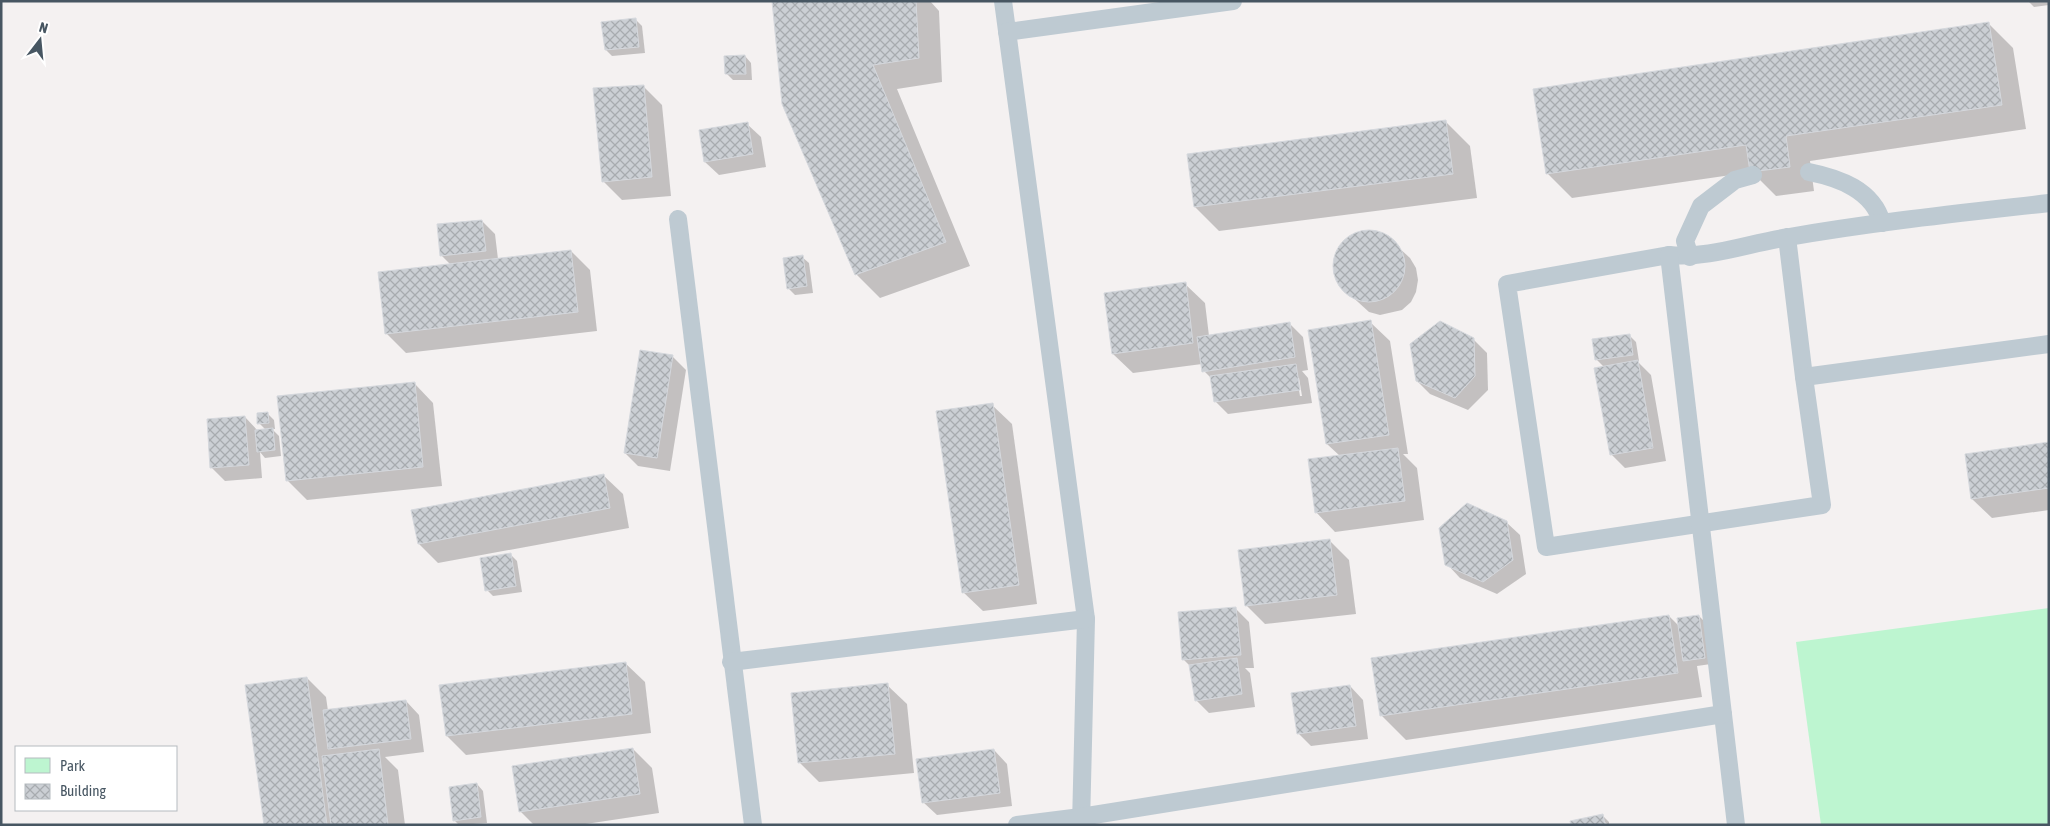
<svg xmlns="http://www.w3.org/2000/svg" width="2050" height="826" font-family="'Asap Condensed',sans-serif">
<style>
.park{fill:#bdf5d0}
.shadow{fill:#0003;fill-rule:evenodd}
.building{fill:url(#building-cross-hatch);stroke:#d5d8dd}
.lines{fill:none;stroke-linecap:round;stroke-linejoin:round}
.lane{stroke:#becad2;stroke-width:18}
</style>
<defs>
<pattern id="building-cross-hatch" width="8" height="8" patternUnits="userSpaceOnUse" patternTransform="scale(1.25)"><rect width="8" height="8" fill="#cbcfd4"/><path d="M0 0l8 8M0 8l8-8" fill="none" stroke="#a7abaf"/></pattern>
</defs>
<rect width="100%" height="100%" fill="#f4f1f1"/>
<path class="park" d="M 2049,608 L 2049,825 L 1821,825 L 1796,642 Z"/>
<g class="shadow">
<path d="M 773,1 L 930,1 L 939,11 L 942,82 L 897,89 L 970,266 L 880,298 L 856,274 Z"/>
<path d="M 2028,1 L 2049,1 L 2049,5 L 2034,7 Z"/>
<path d="M 635,19 L 642,26 L 645,53 L 612,56 L 606,50 Z"/>
<path d="M 1989,24 L 2013,48 L 2026,129 L 1810,161 L 1814,191 L 1776,196 L 1752,172 L 1572,198 L 1547,173 Z"/>
<path d="M 745,56 L 751,63 L 752,80 L 733,80 L 727,74 Z"/>
<path d="M 643,86 L 662,105 L 671,196 L 622,200 L 603,181 Z"/>
<path d="M 1446,122 L 1470,146 L 1477,198 L 1219,231 L 1195,207 Z"/>
<path d="M 747,124 L 761,137 L 766,167 L 719,175 L 705,162 Z"/>
<path d="M 482,221 L 495,234 L 498,259 L 571,251 L 590,270 L 597,331 L 406,353 L 386,333 L 451,265 L 441,255 Z"/>
<path d="M 1363,232 L 1375,232 L 1386,236 L 1410,258 L 1416,268 L 1418,280 L 1416,292 L 1411,302 L 1402,310 L 1380,315 L 1369,312 L 1347,292 L 1335,274 L 1334,263 L 1343,243 L 1351,236 Z"/>
<path d="M 802,257 L 809,263 L 813,293 L 795,295 L 789,289 Z"/>
<path d="M 1185,284 L 1205,303 L 1209,336 L 1290,324 L 1303,337 L 1308,370 L 1302,371 L 1308,378 L 1312,403 L 1228,414 L 1215,401 L 1212,379 L 1204,371 L 1202,364 L 1133,373 L 1113,354 ZM 1297,378 L 1299,378 L 1302,396 L 1300,396 Z"/>
<path d="M 1370,322 L 1390,341 L 1408,454 L 1403,454 L 1417,468 L 1424,520 L 1335,532 L 1316,512 L 1340,456 L 1327,444 Z"/>
<path d="M 1629,335 L 1636,342 L 1639,361 L 1637,361 L 1651,375 L 1666,461 L 1625,468 L 1611,454 L 1604,367 L 1596,359 Z"/>
<path d="M 1473,339 L 1487,353 L 1488,390 L 1468,410 L 1430,394 L 1417,381 Z"/>
<path d="M 672,356 L 686,370 L 670,471 L 638,466 L 625,453 Z"/>
<path d="M 414,383 L 433,403 L 442,486 L 307,500 L 287,480 Z"/>
<path d="M 992,405 L 1012,424 L 1037,604 L 983,611 L 963,592 Z"/>
<path d="M 268,414 L 274,420 L 275,429 L 272,429 L 279,436 L 281,456 L 265,458 L 260,452 L 262,478 L 225,481 L 212,468 L 245,417 L 258,431 L 266,430 L 259,423 Z"/>
<path d="M 2049,443 L 2049,510 L 1992,518 L 1972,499 Z"/>
<path d="M 603,475 L 623,494 L 629,528 L 438,563 L 419,544 Z"/>
<path d="M 1506,522 L 1520,535 L 1526,574 L 1497,594 L 1460,578 L 1447,564 Z"/>
<path d="M 1330,541 L 1349,560 L 1356,614 L 1265,624 L 1246,605 Z"/>
<path d="M 510,554 L 517,561 L 522,592 L 493,596 L 487,590 Z"/>
<path d="M 1236,609 L 1249,622 L 1254,668 L 1245,668 L 1250,673 L 1255,707 L 1209,713 L 1196,700 L 1191,667 L 1183,659 Z"/>
<path d="M 1669,616 L 1679,626 L 1699,616 L 1706,623 L 1711,664 L 1697,666 L 1702,697 L 1406,740 L 1381,715 Z"/>
<path d="M 625,663 L 645,682 L 651,733 L 466,755 L 447,736 Z"/>
<path d="M 307,678 L 326,697 L 328,711 L 406,701 L 419,715 L 424,752 L 385,757 L 398,770 L 405,825 L 265,825 Z"/>
<path d="M 887,685 L 907,704 L 914,773 L 819,782 L 799,762 Z"/>
<path d="M 1350,686 L 1363,700 L 1368,739 L 1311,746 L 1298,733 Z"/>
<path d="M 633,749 L 652,768 L 659,813 L 579,825 L 534,825 L 520,811 Z"/>
<path d="M 994,750 L 1007,764 L 1012,806 L 937,815 L 923,802 Z"/>
<path d="M 477,784 L 483,791 L 487,823 L 459,825 L 454,820 Z"/>
<path d="M 1602,815 L 1609,822 L 1609,825 L 1603,821 Z"/>
</g>
<g class="building">
<path d="M 772,1 L 916,1 L 919,58 L 873,65 L 946,242 L 855,275 L 782,104 Z"/>
<path d="M 636,18 L 639,47 L 605,50 L 601,22 Z"/>
<path d="M 1989,22 L 2002,105 L 1786,136 L 1790,167 L 1750,172 L 1746,145 L 1546,174 L 1533,89 Z"/>
<path d="M 745,55 L 746,74 L 725,74 L 724,56 Z"/>
<path d="M 644,85 L 652,177 L 602,182 L 593,88 Z"/>
<path d="M 1446,120 L 1453,174 L 1194,207 L 1187,154 Z"/>
<path d="M 748,122 L 753,154 L 704,162 L 699,130 Z"/>
<path d="M 482,220 L 486,251 L 440,256 L 437,224 Z"/>
<circle cx="1369" cy="266" r="36"/>
<path d="M 571,250 L 578,312 L 385,334 L 378,272 Z"/>
<path d="M 803,255 L 807,286 L 787,289 L 783,258 Z"/>
<path d="M 1186,282 L 1193,343 L 1112,354 L 1104,293 Z"/>
<path d="M 1371,320 L 1389,435 L 1326,444 L 1308,330 Z"/>
<path d="M 1440,321 L 1474,338 L 1475,376 L 1455,398 L 1416,381 L 1410,344 Z"/>
<path d="M 1290,322 L 1295,357 L 1202,372 L 1197,337 Z"/>
<path d="M 1630,334 L 1633,355 L 1595,360 L 1592,339 Z"/>
<path d="M 640,350 L 673,355 L 657,458 L 624,453 Z"/>
<path d="M 1638,360 L 1653,448 L 1610,455 L 1594,368 Z"/>
<path d="M 1296,364 L 1300,390 L 1214,402 L 1210,376 Z"/>
<path d="M 415,382 L 423,467 L 286,481 L 277,396 Z"/>
<path d="M 993,403 L 1019,585 L 962,593 L 936,411 Z"/>
<path d="M 268,412 L 269,423 L 257,424 L 257,413 Z"/>
<path d="M 245,416 L 249,465 L 210,468 L 207,419 Z"/>
<path d="M 273,428 L 275,450 L 257,452 L 255,430 Z"/>
<path d="M 2049,442 L 2049,488 L 1971,499 L 1965,454 Z"/>
<path d="M 1398,448 L 1405,501 L 1315,513 L 1308,459 Z"/>
<path d="M 604,474 L 610,508 L 418,544 L 411,510 Z"/>
<path d="M 1467,503 L 1507,521 L 1513,560 L 1483,582 L 1445,565 L 1439,528 Z"/>
<path d="M 1330,539 L 1337,595 L 1245,606 L 1238,550 Z"/>
<path d="M 511,553 L 516,586 L 485,591 L 480,558 Z"/>
<path d="M 1236,607 L 1241,655 L 1182,660 L 1178,612 Z"/>
<path d="M 1669,615 L 1678,673 L 1380,716 L 1371,658 Z"/>
<path d="M 1699,615 L 1705,658 L 1683,661 L 1677,618 Z"/>
<path d="M 1237,658 L 1242,694 L 1195,701 L 1189,665 Z"/>
<path d="M 626,662 L 632,714 L 446,736 L 439,685 Z"/>
<path d="M 307,677 L 327,825 L 264,825 L 245,685 Z"/>
<path d="M 888,683 L 895,754 L 798,763 L 791,693 Z"/>
<path d="M 1350,685 L 1356,726 L 1297,734 L 1291,693 Z"/>
<path d="M 406,700 L 411,739 L 328,749 L 323,710 Z"/>
<path d="M 633,748 L 640,794 L 519,812 L 512,766 Z"/>
<path d="M 379,749 L 388,825 L 331,825 L 322,756 Z"/>
<path d="M 994,749 L 1000,793 L 922,803 L 916,759 Z"/>
<path d="M 477,783 L 481,817 L 453,821 L 449,787 Z"/>
<path d="M 1603,814 L 1605,825 L 1571,825 L 1570,821 Z"/>
</g>
<g class="lines">
<g class="lane">
<path d="M 1003,1 L 1086,619 L 1081,825"/>
<path d="M 1007,32 L 1233,1"/>
<path d="M 1809,172 C 1839,178 1873,190 1882,223"/>
<path d="M 678,219 L 753,825"/>
<path d="M 1787,237 L 1804,377 L 1822,505 L 1546,547 L 1507,284 L 1669,255 C 1709,259 1749,243 1789,237 C 1875,222 1962,213 2049,203"/>
<path d="M 1669,255 L 1736,825"/>
<path d="M 1690,257 L 1685,241 L 1701,206 L 1735,180 L 1753,175"/>
<path d="M 1804,377 L 2049,344"/>
<path d="M 731,662 L 1086,619"/>
<path d="M 1017,825 L 1081,817 L 1723,714"/>
</g>
</g>
<rect width="2050" height="826" fill="none" stroke="#475662" stroke-width="5"/>
<rect x="15" y="746" width="162" height="65" fill="#ffffff" stroke="#b5bbc0"/>
<rect x="25" y="758" width="25" height="15" fill="#bdf5d0" stroke="#b5bbc0"/>
<text x="60" y="771" font-size="15" fill="#475662">Park</text>
<rect x="25" y="784" width="25" height="15" fill="url(#building-cross-hatch)" stroke="#b5bbc0"/>
<text x="60" y="796" font-size="15" fill="#475662">Building</text>
<g transform="translate(40 40) rotate(16)" stroke="#ffffff" stroke-width="4" paint-order="stroke">
<path d="M0-4L9 19L0 12L-9 19Z" fill="#475662"/>
<text y="-8" font-size="14" font-weight="bold" text-anchor="middle" fill="#475662">N</text>
</g>
</svg>
